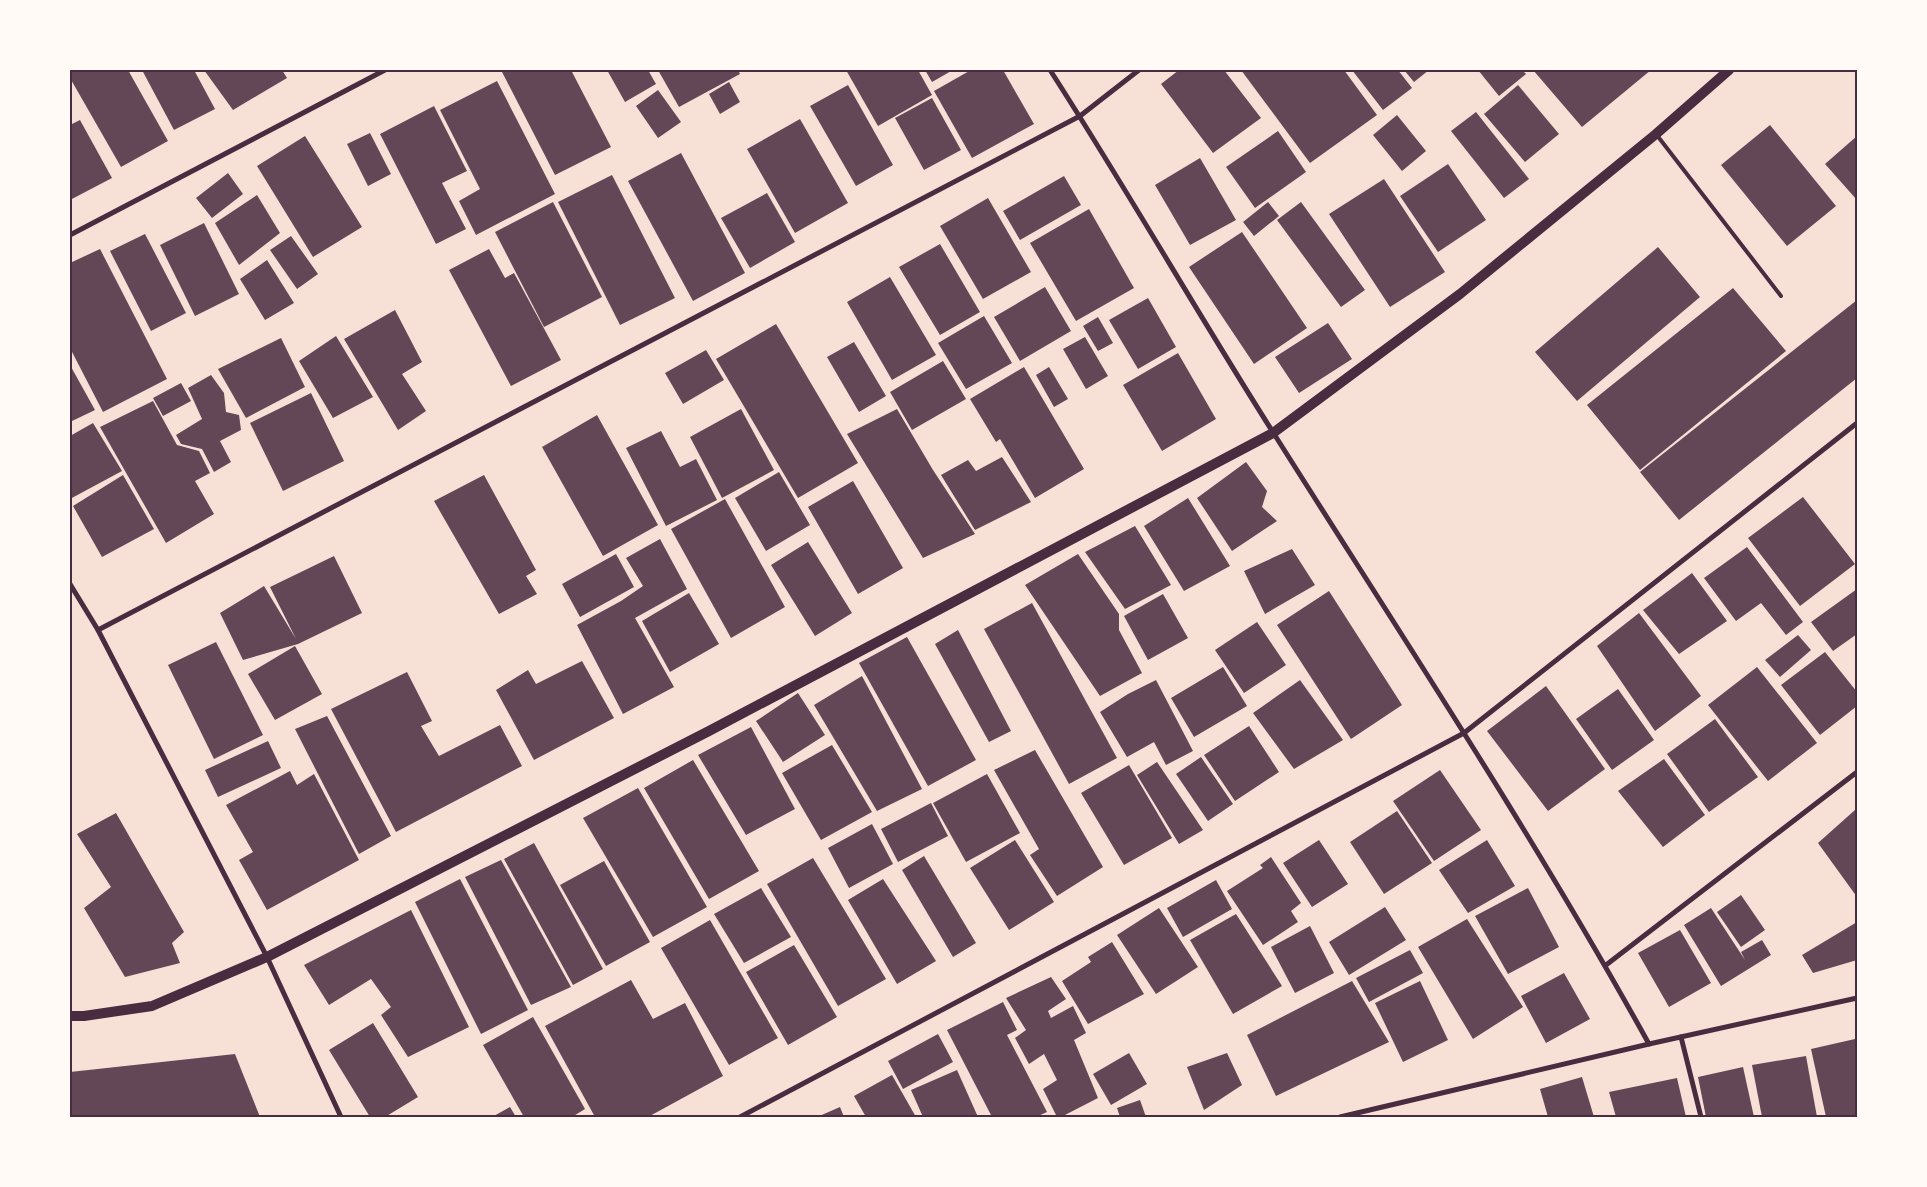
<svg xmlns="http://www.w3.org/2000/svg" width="1927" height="1187" font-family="Raleway,sans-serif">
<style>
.building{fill:#644757}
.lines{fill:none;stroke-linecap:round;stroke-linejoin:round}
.service{stroke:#4a2c40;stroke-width:4}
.minor{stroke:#4a2c40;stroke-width:5}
.secondary{stroke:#4a2c40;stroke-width:10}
.neatline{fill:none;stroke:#4a2c40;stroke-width:2}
</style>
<rect width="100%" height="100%" fill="#f7e1d7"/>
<g class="building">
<path d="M 70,70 L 128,70 L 168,141 L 121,167 L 70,78 Z"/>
<path d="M 142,70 L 194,70 L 215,109 L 174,130 Z"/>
<path d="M 204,70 L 282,70 L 287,78 L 233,110 Z"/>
<path d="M 501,70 L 571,70 L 611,147 L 555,175 Z"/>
<path d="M 607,70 L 648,70 L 656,84 L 625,102 Z"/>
<path d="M 658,70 L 738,70 L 740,74 L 679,107 Z"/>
<path d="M 846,70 L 918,70 L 932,95 L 878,126 Z"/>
<path d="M 925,70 L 953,70 L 932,82 Z"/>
<path d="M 971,70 L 1003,70 L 1034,124 L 972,158 L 934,91 Z"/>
<path d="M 1179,70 L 1224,70 L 1261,118 L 1213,153 L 1161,84 Z"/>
<path d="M 1241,70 L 1344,70 L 1377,115 L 1310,163 Z"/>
<path d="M 1352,70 L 1398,70 L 1412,88 L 1383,110 Z"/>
<path d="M 1404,70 L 1429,70 L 1414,82 Z"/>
<path d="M 1478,70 L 1522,70 L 1526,74 L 1499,96 Z"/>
<path d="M 1533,70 L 1651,70 L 1582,127 Z"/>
<path d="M 497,81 L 555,194 L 476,235 L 459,201 L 480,189 L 440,110 Z"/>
<path d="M 729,82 L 740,102 L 720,114 L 709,94 Z"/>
<path d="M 848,85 L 893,165 L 856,186 L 810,106 Z"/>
<path d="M 1518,85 L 1559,134 L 1525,162 L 1484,114 Z"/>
<path d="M 658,90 L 681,122 L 658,138 L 636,106 Z"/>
<path d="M 932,98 L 961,150 L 924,170 L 895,118 Z"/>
<path d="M 434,106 L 467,171 L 442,183 L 466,229 L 436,244 L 380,134 Z"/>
<path d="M 1476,112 L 1529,179 L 1504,198 L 1451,131 Z"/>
<path d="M 1397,115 L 1426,151 L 1402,171 L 1373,135 Z"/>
<path d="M 800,119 L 848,203 L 795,233 L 747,149 Z"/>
<path d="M 80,120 L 112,178 L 70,200 L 70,125 Z"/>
<path d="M 1770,125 L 1836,206 L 1787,246 L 1721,165 Z"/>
<path d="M 1278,131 L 1306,172 L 1255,208 L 1226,167 Z"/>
<path d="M 370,133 L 391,174 L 368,186 L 347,144 Z"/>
<path d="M 305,136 L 362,227 L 313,257 L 257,166 Z"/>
<path d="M 1857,136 L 1857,200 L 1825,164 Z"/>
<path d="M 681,153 L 745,273 L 693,301 L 628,181 Z"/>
<path d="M 1200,158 L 1236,220 L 1190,245 L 1155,185 Z"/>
<path d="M 1448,164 L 1486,220 L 1438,252 L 1400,196 Z"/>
<path d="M 228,173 L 243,194 L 212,218 L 196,198 Z"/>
<path d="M 612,175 L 675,298 L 620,325 L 558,202 Z"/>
<path d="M 1064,176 L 1081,205 L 1020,240 L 1003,211 Z"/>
<path d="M 1384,179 L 1445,272 L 1390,307 L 1329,214 Z"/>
<path d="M 767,193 L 795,242 L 750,268 L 721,218 Z"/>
<path d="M 257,195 L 280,233 L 239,265 L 215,223 Z"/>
<path d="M 988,198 L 1031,272 L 983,299 L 940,226 Z"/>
<path d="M 553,202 L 602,297 L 544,327 L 495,232 Z"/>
<path d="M 1268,202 L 1279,216 L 1254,236 L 1243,222 Z"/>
<path d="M 1301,202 L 1365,290 L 1341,307 L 1277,220 Z"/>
<path d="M 1089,209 L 1134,288 L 1076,321 L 1030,243 Z"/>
<path d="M 204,223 L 239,294 L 195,316 L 160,245 Z"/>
<path d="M 1242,232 L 1307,328 L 1254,364 L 1189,267 Z"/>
<path d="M 145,234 L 186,313 L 151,331 L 110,251 Z"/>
<path d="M 291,236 L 318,274 L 297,289 L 270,250 Z"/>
<path d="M 940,244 L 980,312 L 940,335 L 899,267 Z"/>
<path d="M 1658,247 L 1700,297 L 1577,401 L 1535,352 Z"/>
<path d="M 100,249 L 167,379 L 103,412 L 70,348 L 70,263 Z"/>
<path d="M 489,249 L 505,278 L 514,273 L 561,360 L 511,386 L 449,270 Z"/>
<path d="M 267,260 L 294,303 L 265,320 L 240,279 Z"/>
<path d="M 890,277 L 936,355 L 892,380 L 847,302 Z"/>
<path d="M 1045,287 L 1071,331 L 1020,361 L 994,317 Z"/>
<path d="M 1733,288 L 1786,351 L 1640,470 L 1587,405 Z"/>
<path d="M 1148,298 L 1176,347 L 1138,369 L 1109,320 Z"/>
<path d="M 1857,300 L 1857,378 L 1679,520 L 1640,472 Z"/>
<path d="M 395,310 L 422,362 L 402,374 L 426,411 L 398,430 L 344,339 Z"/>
<path d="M 984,316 L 1012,363 L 966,389 L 938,343 Z"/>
<path d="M 1098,317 L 1113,343 L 1098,351 L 1083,326 Z"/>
<path d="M 1328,323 L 1352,359 L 1299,393 L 1275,357 Z"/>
<path d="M 776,324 L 858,463 L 798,498 L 716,359 Z"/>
<path d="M 336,336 L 373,397 L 333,418 L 299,361 Z"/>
<path d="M 1085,337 L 1108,376 L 1086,389 L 1063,349 Z"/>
<path d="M 281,338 L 305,387 L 246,418 L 218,369 Z"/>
<path d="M 854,342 L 886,396 L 859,412 L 827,357 Z"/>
<path d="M 706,350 L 724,380 L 683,404 L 665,373 Z"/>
<path d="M 1178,353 L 1216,419 L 1162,451 L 1123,385 Z"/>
<path d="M 943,361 L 966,399 L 912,430 L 890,392 Z"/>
<path d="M 70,365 L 95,410 L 70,422 Z"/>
<path d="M 1024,367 L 1084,469 L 1035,498 L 1000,439 L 996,442 L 970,399 Z"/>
<path d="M 1049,367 L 1068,399 L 1054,407 L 1036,375 Z"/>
<path d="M 211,375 L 224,393 L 226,412 L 239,415 L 241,430 L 220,441 L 231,462 L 214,472 L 202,449 L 181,444 L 176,435 L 202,419 L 188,388 Z"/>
<path d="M 181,383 L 191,401 L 163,416 L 153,398 Z"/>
<path d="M 311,393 L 344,461 L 283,491 L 250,423 Z"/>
<path d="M 153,401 L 177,445 L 199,451 L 210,473 L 195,481 L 214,514 L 166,543 L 100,427 Z"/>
<path d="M 741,409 L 774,470 L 722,498 L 690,437 Z"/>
<path d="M 897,409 L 933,470 L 975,534 L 923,558 L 847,434 Z"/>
<path d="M 597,415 L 658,525 L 603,556 L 542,447 Z"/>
<path d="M 93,423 L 122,471 L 70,499 L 70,436 Z"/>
<path d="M 661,431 L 680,467 L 696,459 L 717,500 L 666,526 L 626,448 Z"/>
<path d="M 1002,457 L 1031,502 L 975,530 L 941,475 L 968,460 L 976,471 Z"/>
<path d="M 1246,462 L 1267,491 L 1262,507 L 1277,521 L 1232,551 L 1197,498 Z"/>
<path d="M 779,472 L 810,525 L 766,551 L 735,498 Z"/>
<path d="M 123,475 L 154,529 L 102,557 L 73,506 Z"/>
<path d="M 484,475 L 536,570 L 526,576 L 537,594 L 499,614 L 434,501 Z"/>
<path d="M 853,481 L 903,568 L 858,594 L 808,507 Z"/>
<path d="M 1803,497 L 1855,564 L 1800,606 L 1748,538 Z"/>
<path d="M 1188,498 L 1230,566 L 1184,591 L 1144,526 Z"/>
<path d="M 725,499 L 785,607 L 731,638 L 671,529 Z"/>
<path d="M 1135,526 L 1171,585 L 1125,609 L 1085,552 Z"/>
<path d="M 660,539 L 687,589 L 635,618 L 674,687 L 623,714 L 577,625 L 621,601 L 643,586 L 626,558 Z"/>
<path d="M 808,542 L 852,613 L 815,636 L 771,565 Z"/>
<path d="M 1747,547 L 1803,622 L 1786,635 L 1761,603 L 1736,621 L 1704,578 Z"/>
<path d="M 1292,549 L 1315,585 L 1265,614 L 1244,571 Z"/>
<path d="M 616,554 L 634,587 L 580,617 L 562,584 Z"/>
<path d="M 1078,554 L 1119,614 L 1119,630 L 1142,673 L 1100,696 L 1025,585 Z"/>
<path d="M 334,556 L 362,613 L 298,644 L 243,660 L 220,613 L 264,586 L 296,639 L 270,587 Z"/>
<path d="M 1692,573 L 1727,621 L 1679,654 L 1643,610 Z"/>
<path d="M 1857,589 L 1857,634 L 1833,651 L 1811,622 Z"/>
<path d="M 1329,591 L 1402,705 L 1351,739 L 1277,625 Z"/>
<path d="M 689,593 L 719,644 L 670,672 L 642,621 Z"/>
<path d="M 1163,594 L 1188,638 L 1148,660 L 1124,616 Z"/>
<path d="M 1032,603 L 1117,758 L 1069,784 L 984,629 Z"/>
<path d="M 1639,613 L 1701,696 L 1655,731 L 1597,646 Z"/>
<path d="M 1257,622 L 1286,665 L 1244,693 L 1215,650 Z"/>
<path d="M 958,630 L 1011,731 L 989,742 L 935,644 Z"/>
<path d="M 1798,635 L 1811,650 L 1780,677 L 1765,660 Z"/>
<path d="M 907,637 L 976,760 L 928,786 L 859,663 Z"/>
<path d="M 216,642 L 263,735 L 214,759 L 168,665 Z"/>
<path d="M 295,646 L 322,694 L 275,720 L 248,674 Z"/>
<path d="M 1825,652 L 1857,692 L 1857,706 L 1820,735 L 1781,685 Z"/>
<path d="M 582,661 L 614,718 L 534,760 L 496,690 L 528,670 L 536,684 Z"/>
<path d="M 1223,667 L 1247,706 L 1194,737 L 1171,698 Z"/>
<path d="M 1757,667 L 1817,743 L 1768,781 L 1708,705 Z"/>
<path d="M 407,672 L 432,721 L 421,726 L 439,756 L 500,725 L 522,766 L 396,832 L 331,709 Z"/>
<path d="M 862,676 L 922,789 L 877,811 L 814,705 Z"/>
<path d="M 1156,680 L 1193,751 L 1166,765 L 1154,742 L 1127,757 L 1100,712 L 1128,694 Z"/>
<path d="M 1300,680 L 1343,740 L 1294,769 L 1253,713 Z"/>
<path d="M 1546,686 L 1605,769 L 1548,811 L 1487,731 Z"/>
<path d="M 1618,689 L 1654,740 L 1612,770 L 1576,719 Z"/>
<path d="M 798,693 L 825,735 L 783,762 L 756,721 Z"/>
<path d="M 327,716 L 391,836 L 359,854 L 295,729 Z"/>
<path d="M 1715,719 L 1758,777 L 1709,812 L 1667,754 Z"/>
<path d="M 1249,726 L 1279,772 L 1235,801 L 1204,755 Z"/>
<path d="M 751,727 L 795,809 L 746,835 L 698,755 Z"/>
<path d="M 268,741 L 281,768 L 218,797 L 205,770 Z"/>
<path d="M 832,745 L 872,812 L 821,840 L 782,773 Z"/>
<path d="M 1035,750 L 1103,867 L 1057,896 L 1030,855 L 1039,849 L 994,770 Z"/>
<path d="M 1201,757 L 1233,804 L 1208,821 L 1176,774 Z"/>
<path d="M 1664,759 L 1705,815 L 1663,847 L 1618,791 Z"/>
<path d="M 693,760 L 759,871 L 709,899 L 644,788 Z"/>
<path d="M 1157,762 L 1203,830 L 1179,844 L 1137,775 Z"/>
<path d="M 1129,765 L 1172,838 L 1124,865 L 1081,793 Z"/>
<path d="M 1440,770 L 1481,830 L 1434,861 L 1393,801 Z"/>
<path d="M 290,771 L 297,785 L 314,774 L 359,860 L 267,910 L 239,860 L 253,852 L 226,805 Z"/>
<path d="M 987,774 L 1020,833 L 966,862 L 933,803 Z"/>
<path d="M 638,788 L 707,907 L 653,937 L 583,818 Z"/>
<path d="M 931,803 L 948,836 L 898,862 L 881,829 Z"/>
<path d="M 1855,810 L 1857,812 L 1857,897 L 1818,843 Z"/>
<path d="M 1397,811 L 1432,863 L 1384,894 L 1350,842 Z"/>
<path d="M 116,813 L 184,932 L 172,943 L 180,963 L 125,977 L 84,908 L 111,887 L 77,834 Z"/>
<path d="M 872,824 L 893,864 L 849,888 L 828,848 Z"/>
<path d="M 1015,840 L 1054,902 L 1009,930 L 970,868 Z"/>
<path d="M 1319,840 L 1348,884 L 1312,907 L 1283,863 Z"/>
<path d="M 1487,840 L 1515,886 L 1468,913 L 1439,870 Z"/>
<path d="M 534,843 L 603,969 L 573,985 L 504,859 Z"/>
<path d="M 924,856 L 976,943 L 953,957 L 902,870 Z"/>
<path d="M 1271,857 L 1301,903 L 1291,911 L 1298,922 L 1263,945 L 1227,891 L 1263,868 L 1260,865 Z"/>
<path d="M 813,858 L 886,979 L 838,1006 L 767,884 Z"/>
<path d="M 501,860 L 571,987 L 531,1005 L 465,877 Z"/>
<path d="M 604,861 L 650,942 L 606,966 L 560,885 Z"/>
<path d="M 460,879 L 528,1010 L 481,1034 L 415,902 Z"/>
<path d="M 883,879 L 936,961 L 897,984 L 848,900 Z"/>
<path d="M 1216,880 L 1232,909 L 1183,937 L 1167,908 Z"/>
<path d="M 761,888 L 791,937 L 744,963 L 714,914 Z"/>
<path d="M 1528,888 L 1559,947 L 1508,974 L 1475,916 Z"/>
<path d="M 1741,895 L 1765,930 L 1741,947 L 1717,912 Z"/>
<path d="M 1385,907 L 1406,940 L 1349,975 L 1329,942 Z"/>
<path d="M 1159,908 L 1198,967 L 1156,994 L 1117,935 Z"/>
<path d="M 1711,908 L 1745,960 L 1741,952 L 1762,940 L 1771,955 L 1721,986 L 1684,925 Z"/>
<path d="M 411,910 L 469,1027 L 408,1057 L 381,1015 L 391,1007 L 371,979 L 329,1005 L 304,965 Z"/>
<path d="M 1236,914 L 1282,986 L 1233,1014 L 1190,940 Z"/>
<path d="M 1467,919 L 1523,1007 L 1473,1039 L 1418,947 Z"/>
<path d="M 710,920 L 778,1038 L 729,1065 L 661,948 Z"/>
<path d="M 1857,922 L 1857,960 L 1813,973 L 1802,955 Z"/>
<path d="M 1310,926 L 1334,973 L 1295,993 L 1271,947 Z"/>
<path d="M 1680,930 L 1711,983 L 1669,1007 L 1638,953 Z"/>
<path d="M 1112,942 L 1144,994 L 1088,1024 L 1062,981 L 1091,962 L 1088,957 Z"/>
<path d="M 794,945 L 837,1017 L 788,1045 L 746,972 Z"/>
<path d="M 1410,950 L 1423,973 L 1369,1002 L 1356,978 Z"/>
<path d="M 1564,973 L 1590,1019 L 1546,1043 L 1521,996 Z"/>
<path d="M 1051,977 L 1066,999 L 1048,1011 L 1051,1018 L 1073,1006 L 1086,1033 L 1074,1040 L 1098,1098 L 1061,1117 L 1057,1117 L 1043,1089 L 1057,1080 L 1044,1054 L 1029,1064 L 1015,1038 L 1026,1030 L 1006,998 Z"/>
<path d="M 631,980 L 653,1019 L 685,1003 L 723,1076 L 648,1117 L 595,1117 L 545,1026 Z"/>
<path d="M 1352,981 L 1389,1042 L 1276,1096 L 1247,1035 Z"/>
<path d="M 1420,981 L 1448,1040 L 1403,1062 L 1375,1003 Z"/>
<path d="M 1003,1002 L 1017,1030 L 1007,1035 L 1047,1112 L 1036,1117 L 992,1117 L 947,1030 Z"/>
<path d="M 533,1017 L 585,1109 L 572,1117 L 524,1117 L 483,1045 Z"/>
<path d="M 373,1023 L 418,1097 L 385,1117 L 370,1117 L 329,1050 Z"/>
<path d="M 938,1034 L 953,1062 L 903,1089 L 888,1061 Z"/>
<path d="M 1855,1039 L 1857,1047 L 1857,1115 L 1847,1117 L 1826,1117 L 1811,1049 Z"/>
<path d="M 1129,1053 L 1147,1084 L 1111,1105 L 1093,1074 Z"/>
<path d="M 1227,1053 L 1242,1085 L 1204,1110 L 1187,1067 Z"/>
<path d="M 235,1054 L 260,1117 L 70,1117 L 70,1072 Z"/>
<path d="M 1806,1056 L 1817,1117 L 1762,1117 L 1752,1065 Z"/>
<path d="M 1743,1067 L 1754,1117 L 1706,1117 L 1698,1077 Z"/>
<path d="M 957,1070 L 978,1117 L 923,1117 L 911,1090 Z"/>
<path d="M 892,1075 L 916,1117 L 866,1117 L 854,1096 Z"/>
<path d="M 1582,1077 L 1594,1117 L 1548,1117 L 1540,1089 Z"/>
<path d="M 1677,1078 L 1686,1117 L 1616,1117 L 1609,1092 Z"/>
<path d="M 1140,1100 L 1146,1117 L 1120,1117 L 1117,1108 Z"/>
<path d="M 510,1107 L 516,1117 L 492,1117 Z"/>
<path d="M 840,1107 L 844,1117 L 817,1117 Z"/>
</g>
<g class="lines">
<path class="service" d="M 1656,134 L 1781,296"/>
<g class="minor">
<path d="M 1050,70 C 1128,191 1199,316 1276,437 C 1403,638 1534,836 1649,1044"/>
<path d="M 70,235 L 385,70"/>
<path d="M 70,584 L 98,630 L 267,957 L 341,1117"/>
<path d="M 98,630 L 1080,116 L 1139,70"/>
<path d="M 1606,965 L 1857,772"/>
<path d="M 1681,1037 L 1701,1117"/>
<path d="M 740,1117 L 1464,733 L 1857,423"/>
<path d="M 1340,1117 L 1649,1044 L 1857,998"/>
</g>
<path class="secondary" d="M 70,1016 L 84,1016 L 152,1006 L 267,957 L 709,731 L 1273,433 L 1460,294 L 1656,134 L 1729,70"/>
</g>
<rect width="1927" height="1187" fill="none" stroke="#fffaf5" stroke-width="142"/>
<rect x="71" y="71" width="1785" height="1045" class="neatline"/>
</svg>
